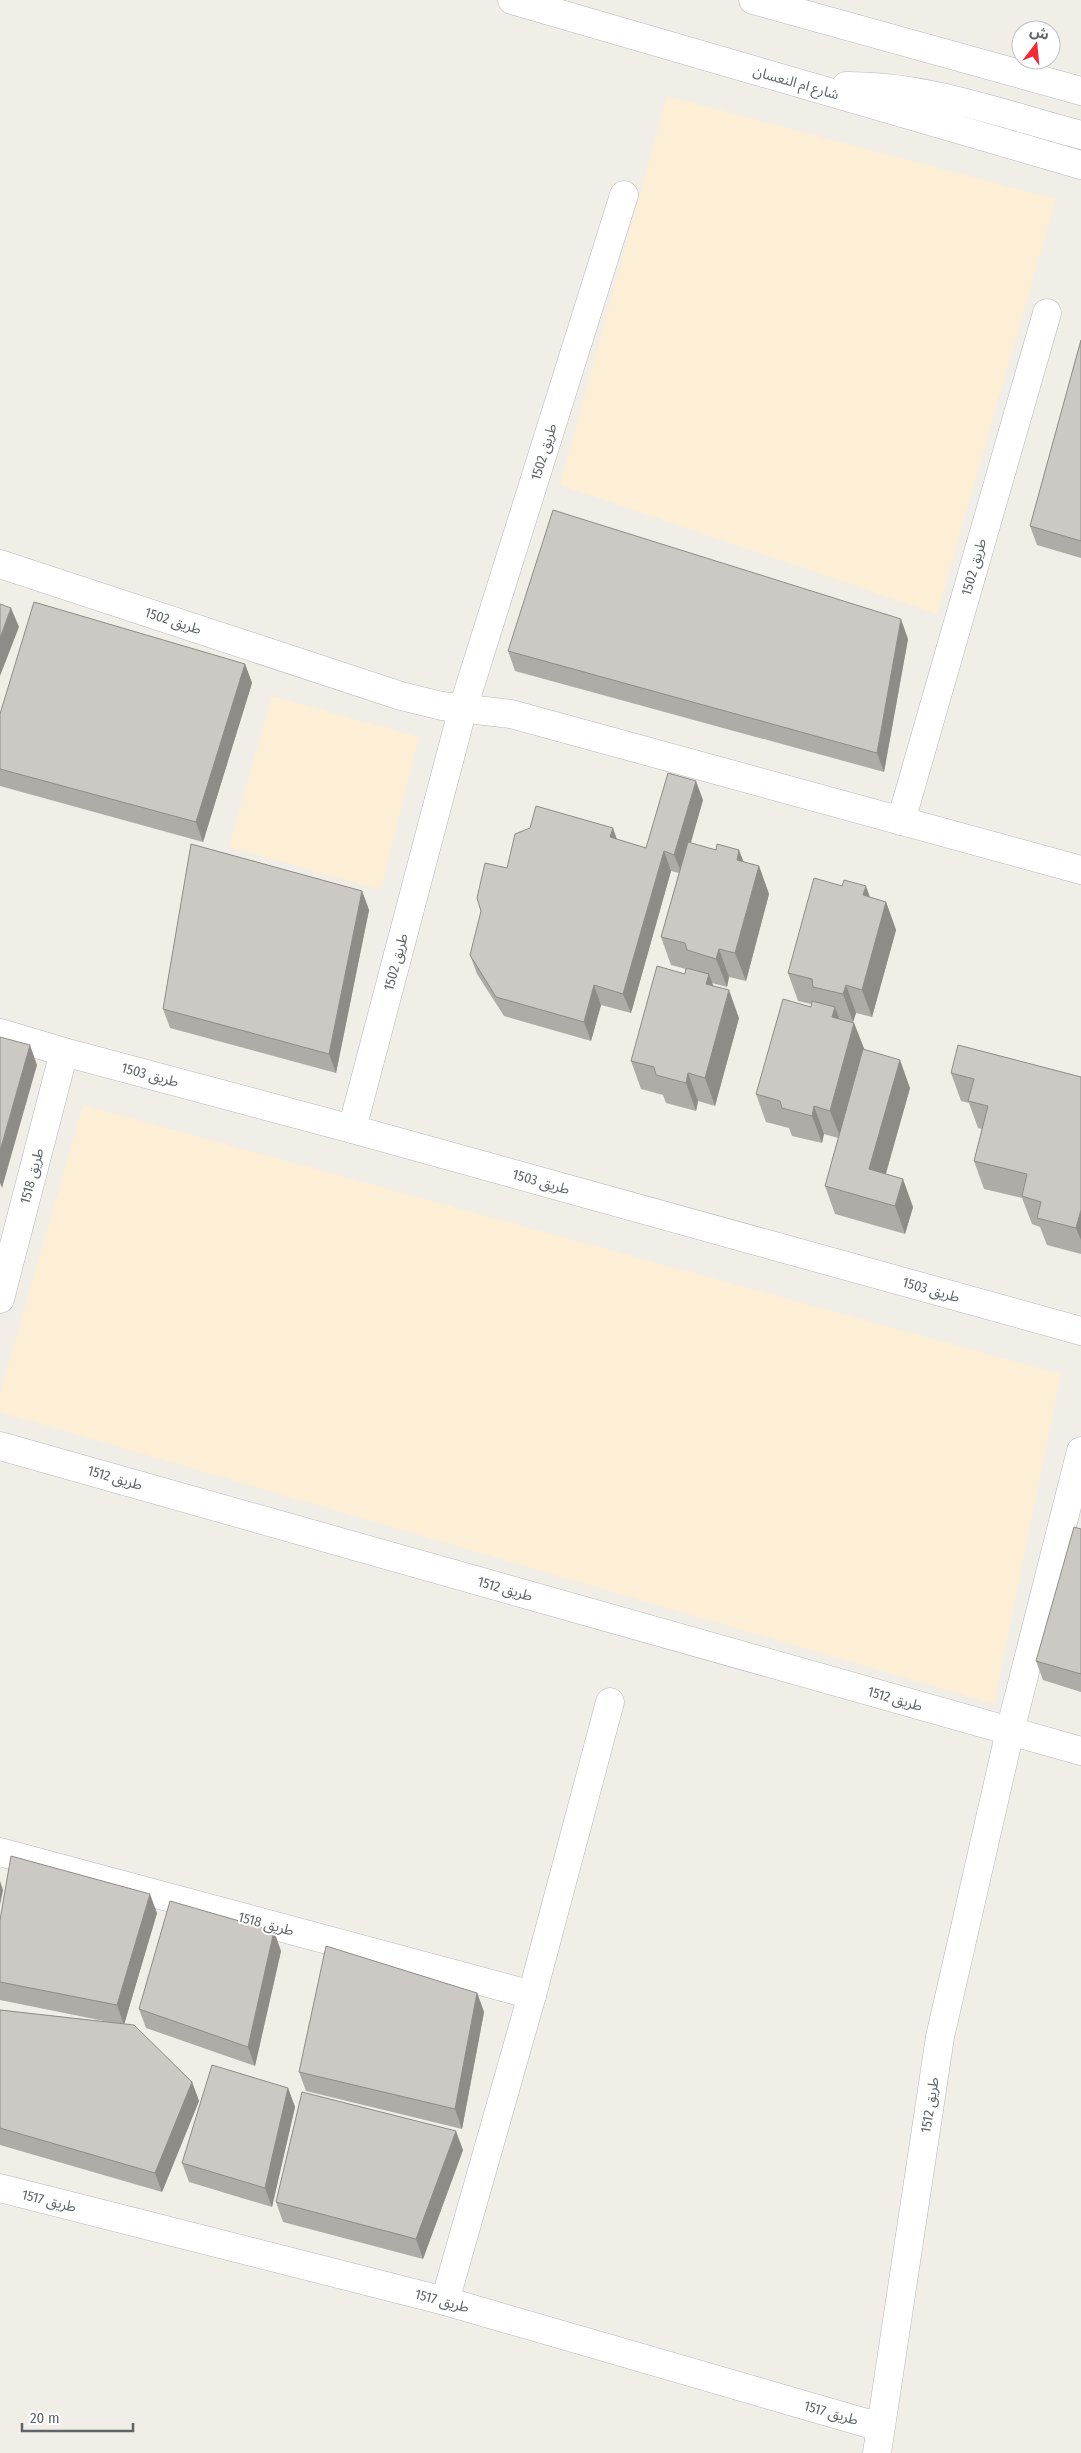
<svg xmlns="http://www.w3.org/2000/svg" width="1081" height="2453" font-family="'Fira Sans Condensed','Noto Sans Arabic',sans-serif">
<style>
.sand{fill:#fdeed6}
.lines{fill:none;stroke-linecap:round;stroke-linejoin:round}
.minor-casing{stroke:#b4b8bc;stroke-width:29}
.secondary-casing{stroke:#b3b8bc;stroke-width:29}
.minor{stroke:#fff;stroke-width:28}
.secondary{stroke:#fff;stroke-width:28}
.wall{fill:#afaca8}
.shaded-wall{fill:#8f8c88}
.building{fill:#ccc8c3;stroke:#8f8c88}
.labels{text-anchor:middle;dominant-baseline:central;stroke-width:4;stroke-linejoin:round;paint-order:stroke}
.street-label{font-size:14px;fill:#5e6468;stroke:#fff}
</style>
<rect width="100%" height="100%" fill="#f1ede7"/>
<g class="sand">
<path d="M 667,96 L 1056,199 L 937,614 L 560,485 Z"/>
<path d="M 272,696 L 419,737 L 381,890 L 229,847 Z"/>
<path d="M 83,1105 L 1061,1374 L 994,1704 L 0,1412 L 0,1393 Z"/>
</g>
<g class="lines">
<g class="minor-casing">
<g id="minor">
<path d="M 0,564 L 401,696 L 442,706 L 511,714 L 1081,870"/>
<path d="M 901,821 L 1047,313"/>
<path d="M 0,1033 L 64,1052 L 352,1129 L 1081,1331"/>
<path d="M 352,1129 L 463,708 L 624,195"/>
<path d="M 0,1299 L 64,1052"/>
<path d="M 0,1446 L 1081,1751"/>
<path d="M 0,1852 L 532,1995"/>
<path d="M 0,2188 L 445,2301 L 880,2427"/>
<path d="M 445,2301 L 532,1995 L 610,1702"/>
<path d="M 877,2453 L 940,2037 L 1010,1731 L 1081,1451"/>
</g>
</g>
<g class="secondary-casing">
<g id="secondary">
<path d="M 512,0 L 1081,165"/>
<path d="M 753,0 L 1081,91"/>
<path d="M 846,86 C 926,85 1005,115 1081,135"/>
</g>
</g>
<use href="#minor" class="minor"/>
<use href="#secondary" class="secondary"/>
</g>
<g class="wall">
<path d="M 1081,340 L 1081,558 L 1037,545 L 1030,526 Z"/>
<path d="M 908,639 L 884,772 L 515,671 L 508,651 Z"/>
<path d="M 245,664 L 252,683 L 203,842 L 0,786 L 0,714 Z"/>
<path d="M 703,800 L 690,843 L 744,862 L 759,866 L 769,894 L 746,981 L 729,977 L 727,987 L 712,983 L 713,986 L 739,1018 L 715,1106 L 698,1101 L 696,1111 L 666,1103 L 663,1095 L 641,1089 L 631,1061 L 685,974 L 686,969 L 671,965 L 661,937 L 679,873 L 671,871 L 631,1013 L 601,1005 L 591,1041 L 504,1016 L 477,974 L 470,955 L 507,868 L 617,839 L 646,848 Z"/>
<path d="M 362,891 L 369,910 L 336,1073 L 170,1028 L 163,1009 Z"/>
<path d="M 870,897 L 886,902 L 896,930 L 872,1017 L 856,1013 L 853,1022 L 854,1023 L 864,1049 L 910,1088 L 886,1174 L 913,1207 L 905,1234 L 835,1214 L 825,1186 L 838,1138 L 824,1134 L 822,1143 L 792,1136 L 789,1128 L 766,1122 L 756,1094 L 811,1007 L 811,1004 L 798,1001 L 788,973 Z"/>
<path d="M 951,1073 L 1081,1077 L 1081,1254 L 1047,1245 L 1040,1227 L 1032,1224 L 1022,1198 L 984,1189 L 974,1161 L 982,1129 L 978,1128 L 969,1103 L 961,1101 Z"/>
<path d="M 1081,1529 L 1081,1692 L 1043,1680 L 1036,1661 Z"/>
<path d="M 157,1913 L 124,2024 L 192,2082 L 199,2101 L 162,2192 L 0,2145 L 0,2010 L 109,2022 L 0,2000 L 0,1920 Z"/>
<path d="M 281,1951 L 255,2066 L 146,2028 L 139,2009 Z"/>
<path d="M 477,1993 L 484,2012 L 462,2129 L 306,2091 L 299,2072 Z"/>
<path d="M 288,2088 L 295,2107 L 272,2207 L 189,2182 L 182,2163 Z"/>
<path d="M 463,2150 L 423,2259 L 283,2222 L 276,2202 Z"/>
</g>
<g class="shaded-wall">
<path d="M 11,608 L 19,627 L 0,676 L 0,638 Z"/>
<path d="M 901,619 L 908,639 L 884,772 L 877,753 Z"/>
<path d="M 245,664 L 252,683 L 203,842 L 196,822 Z"/>
<path d="M 696,781 L 703,800 L 682,874 L 674,855 Z"/>
<path d="M 613,828 L 620,848 L 610,837 Z"/>
<path d="M 739,850 L 750,878 L 737,860 Z"/>
<path d="M 664,851 L 671,871 L 631,1013 L 623,994 Z"/>
<path d="M 759,866 L 769,894 L 746,981 L 735,953 Z"/>
<path d="M 866,886 L 876,914 L 863,895 Z"/>
<path d="M 362,891 L 369,910 L 336,1073 L 329,1054 Z"/>
<path d="M 886,902 L 896,930 L 872,1017 L 862,990 Z"/>
<path d="M 719,949 L 729,977 L 727,987 L 716,959 Z"/>
<path d="M 709,974 L 719,1002 L 706,984 Z"/>
<path d="M 594,985 L 601,1005 L 591,1041 L 584,1022 Z"/>
<path d="M 846,985 L 856,1013 L 853,1022 L 843,994 Z"/>
<path d="M 729,990 L 739,1018 L 715,1106 L 705,1078 Z"/>
<path d="M 835,1007 L 845,1035 L 832,1017 Z"/>
<path d="M 854,1023 L 865,1051 L 841,1139 L 830,1111 Z"/>
<path d="M 30,1045 L 37,1065 L 2,1188 L 0,1183 L 0,1151 Z"/>
<path d="M 900,1060 L 910,1088 L 879,1197 L 869,1169 Z"/>
<path d="M 688,1073 L 698,1101 L 696,1111 L 686,1083 Z"/>
<path d="M 814,1106 L 824,1134 L 822,1143 L 812,1116 Z"/>
<path d="M 903,1179 L 913,1207 L 905,1234 L 895,1206 Z"/>
<path d="M 1081,1210 L 1081,1240 L 1076,1228 Z"/>
<path d="M 0,1881 L 3,1890 L 0,1905 Z"/>
<path d="M 150,1894 L 157,1913 L 124,2025 L 117,2005 Z"/>
<path d="M 274,1931 L 281,1951 L 255,2066 L 248,2047 Z"/>
<path d="M 477,1993 L 484,2012 L 462,2129 L 455,2109 Z"/>
<path d="M 192,2082 L 199,2101 L 162,2192 L 155,2173 Z"/>
<path d="M 288,2088 L 295,2107 L 272,2207 L 265,2188 Z"/>
<path d="M 456,2131 L 463,2150 L 423,2259 L 416,2239 Z"/>
</g>
<g class="building">
<path d="M 1081,340 L 1081,541 L 1030,526 Z"/>
<path d="M 553,510 L 901,619 L 877,753 L 508,651 Z"/>
<path d="M 34,602 L 245,664 L 196,822 L 0,769 L 0,714 Z"/>
<path d="M 0,604 L 11,608 L 0,638 Z"/>
<path d="M 668,773 L 696,781 L 674,855 L 664,851 L 623,994 L 594,985 L 584,1022 L 496,997 L 470,955 L 481,911 L 477,898 L 485,863 L 507,868 L 515,834 L 530,828 L 536,806 L 613,828 L 610,837 L 646,848 Z"/>
<path d="M 688,842 L 716,850 L 717,844 L 739,850 L 737,860 L 759,866 L 735,953 L 719,949 L 716,959 L 687,950 L 685,943 L 661,937 Z"/>
<path d="M 191,844 L 362,891 L 329,1054 L 163,1009 Z"/>
<path d="M 814,878 L 842,886 L 844,880 L 866,886 L 863,895 L 886,902 L 862,990 L 846,985 L 843,994 L 813,987 L 812,979 L 788,973 Z"/>
<path d="M 657,966 L 685,974 L 686,968 L 709,974 L 706,984 L 729,990 L 705,1078 L 688,1073 L 686,1083 L 656,1075 L 654,1067 L 631,1061 Z"/>
<path d="M 783,999 L 811,1007 L 812,1001 L 835,1007 L 832,1017 L 854,1023 L 830,1111 L 814,1106 L 812,1116 L 782,1108 L 780,1101 L 756,1094 Z"/>
<path d="M 0,1037 L 30,1045 L 0,1151 Z"/>
<path d="M 958,1045 L 1081,1077 L 1081,1210 L 1076,1228 L 1037,1218 L 1041,1202 L 1022,1196 L 1027,1174 L 974,1161 L 988,1106 L 968,1101 L 974,1079 L 951,1073 Z"/>
<path d="M 863,1049 L 900,1060 L 869,1169 L 903,1179 L 895,1206 L 825,1186 Z"/>
<path d="M 1074,1527 L 1081,1529 L 1081,1674 L 1036,1661 Z"/>
<path d="M 11,1856 L 150,1894 L 117,2005 L 0,1982 L 0,1920 Z"/>
<path d="M 170,1901 L 274,1931 L 248,2047 L 139,2009 Z"/>
<path d="M 326,1946 L 477,1993 L 455,2109 L 299,2072 Z"/>
<path d="M 0,2010 L 134,2025 L 192,2082 L 155,2173 L 0,2128 Z"/>
<path d="M 212,2065 L 288,2088 L 265,2188 L 182,2163 Z"/>
<path d="M 302,2092 L 456,2131 L 416,2239 L 276,2202 Z"/>
</g>
<g class="labels">
<g class="street-label">
<text transform="translate(796 83) rotate(16)">شارع ام النعسان</text>
<text transform="translate(544 452) rotate(-73)">طريق 1502</text>
<text transform="translate(974 567) rotate(-74)">طريق 1502</text>
<text transform="translate(173 621) rotate(18)">طريق 1502</text>
<text transform="translate(396 962) rotate(-75)">طريق 1502</text>
<text transform="translate(150 1075) rotate(15)">طريق 1503</text>
<text transform="translate(32 1176) rotate(-75)">طريق 1518</text>
<text transform="translate(541 1182) rotate(16)">طريق 1503</text>
<text transform="translate(931 1290) rotate(16)">طريق 1503</text>
<text transform="translate(115 1478) rotate(16)">طريق 1512</text>
<text transform="translate(505 1589) rotate(16)">طريق 1512</text>
<text transform="translate(895 1699) rotate(16)">طريق 1512</text>
<text transform="translate(266 1924) rotate(15)">طريق 1518</text>
<text transform="translate(930 2105) rotate(-81)">طريق 1512</text>
<text transform="translate(49 2201) rotate(14)">طريق 1517</text>
<text transform="translate(442 2301) rotate(15)">طريق 1517</text>
<text transform="translate(831 2413) rotate(16)">طريق 1517</text>
</g>
</g>
<g transform="translate(1036 45) rotate(16)"><circle r="24" fill="#ffffff" stroke="#bfc1c3"/>
<path d="M0-4L9 19L0 12L-9 19Z" fill="#f52835"/>
<text y="-8" font-size="14" font-weight="bold" text-anchor="middle" fill="#5e6468">ش</text>
</g>
<path d="M22 2423v8h111v-8" fill="none" stroke="#5e6468" stroke-width="2.5"/>
<text x="30" y="2423" font-size="15" fill="#5e6468" stroke="#ffffff" stroke-width="4" paint-order="stroke">20 m</text>
</svg>
